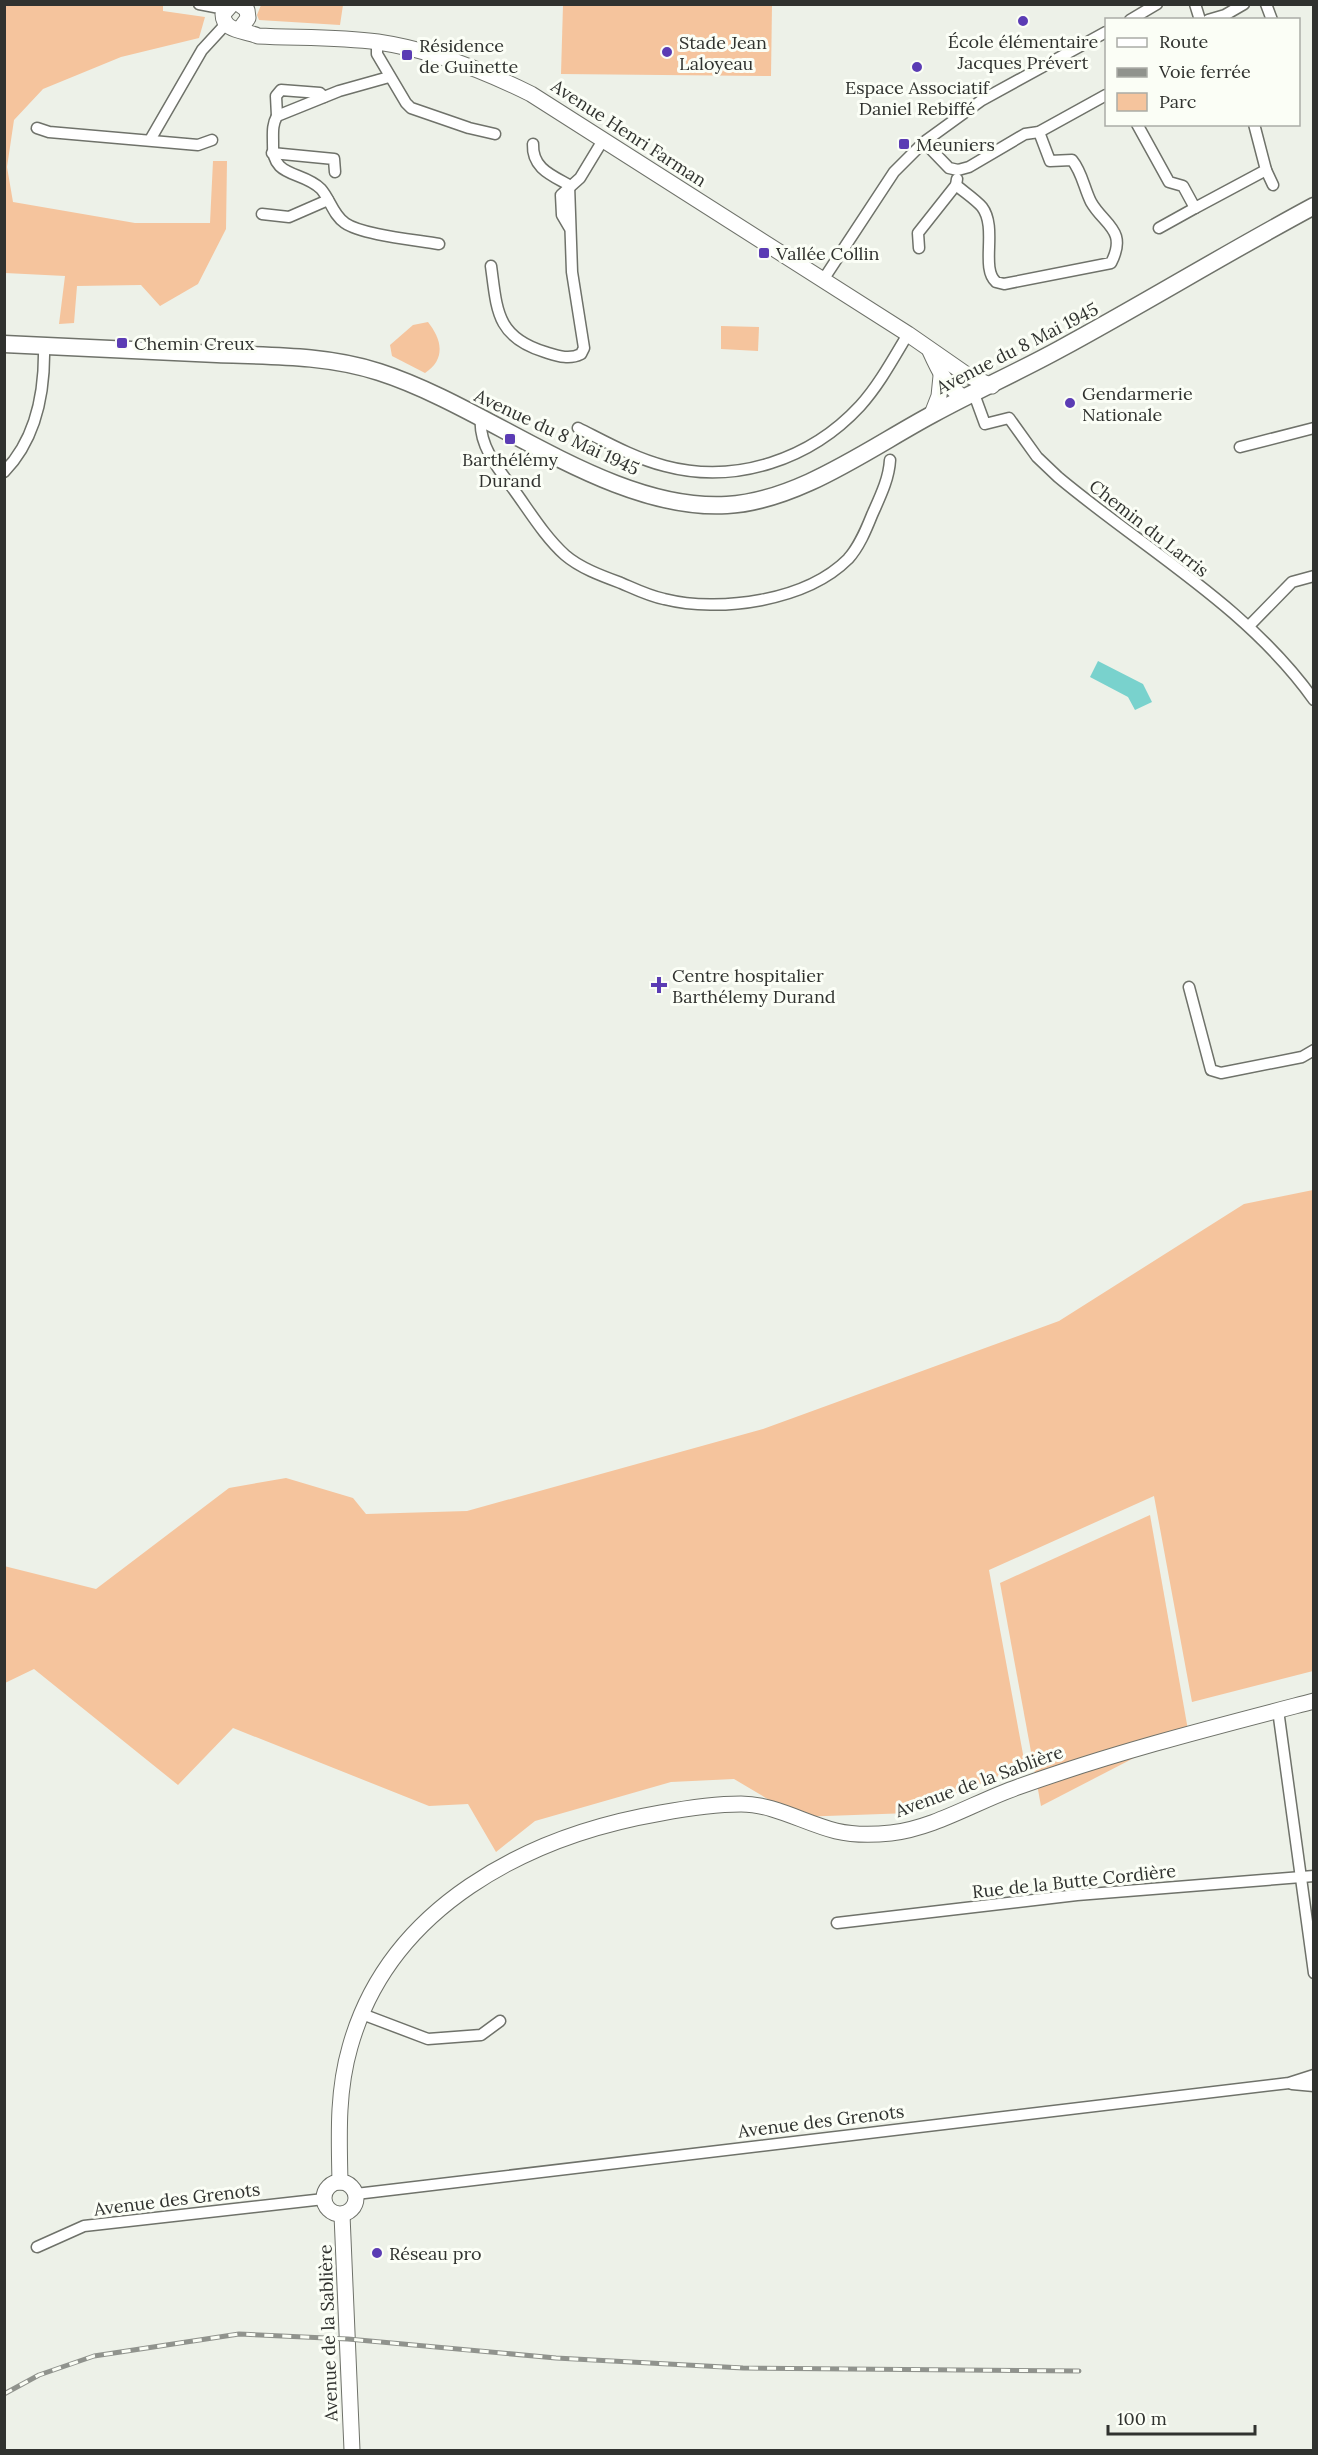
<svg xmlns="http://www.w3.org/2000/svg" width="1318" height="2455" font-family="Lora,serif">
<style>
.green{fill:#f5c49d}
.water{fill:#79d2cd}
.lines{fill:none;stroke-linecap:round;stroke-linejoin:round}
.street-casing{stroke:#6f726a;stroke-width:13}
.secondary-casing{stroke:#6f726a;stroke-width:17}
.primary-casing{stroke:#6f726a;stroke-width:19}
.street{stroke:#fff;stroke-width:10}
.secondary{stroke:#fff;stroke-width:15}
.primary{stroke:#fff;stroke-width:16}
.rail-casing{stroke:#90938d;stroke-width:5}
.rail{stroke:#fbfef6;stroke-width:3;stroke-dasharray:9;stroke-linecap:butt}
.poi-dot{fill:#5b3cb4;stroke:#fbfef6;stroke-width:2}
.labels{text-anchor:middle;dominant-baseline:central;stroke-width:6;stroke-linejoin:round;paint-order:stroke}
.poi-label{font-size:18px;fill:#30322f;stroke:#fbfef6;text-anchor:start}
.street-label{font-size:18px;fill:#30322f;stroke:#fbfef6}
</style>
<rect width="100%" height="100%" fill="#edf1e8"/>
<g class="green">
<path d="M 4,5 L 163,5 L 163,11 L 205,17 L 199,38 L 121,57 L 43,89 L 14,120 L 7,167 L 13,202 L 135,223 L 210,223 L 213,161 L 227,161 L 226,229 L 198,284 L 160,306 L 141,285 L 77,286 L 74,323 L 59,324 L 65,276 L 5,273 Z"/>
<path d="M 261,5 L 261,4 L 343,5 L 340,25 L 259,20 L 257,15 Z"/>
<path d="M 563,5 L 772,5 L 771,76 L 561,74 Z"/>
<path d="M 428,322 C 442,340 446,359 425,373 L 392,356 L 390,345 L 413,325 Z"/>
<path d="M 721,326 L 759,327 L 758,351 L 721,349 Z"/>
<path d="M 1313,1190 L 1313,1671 L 1192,1702 L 1154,1496 L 989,1570 L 1025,1765 L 910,1813 L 798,1817 L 734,1779 L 671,1782 L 535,1821 L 496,1852 L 468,1804 L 429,1806 L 233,1728 L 178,1785 L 34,1669 L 5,1683 L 4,1566 L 96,1589 L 229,1488 L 286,1478 L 353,1498 L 366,1514 L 467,1511 L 763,1429 L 1059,1321 L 1244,1204 Z"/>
<path d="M 1150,1515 L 1188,1730 L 1041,1806 L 1000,1583 Z"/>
</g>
<path class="water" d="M 1098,661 L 1143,684 L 1152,702 L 1135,710 L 1128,697 L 1090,677 Z"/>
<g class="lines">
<g class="street-casing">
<g id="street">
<path d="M 199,4 L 225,9"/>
<path d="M 1195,4 L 1200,20"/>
<path d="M 1266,4 L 1272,20"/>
<path d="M 1130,20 L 1157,4"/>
<path d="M 1208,20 L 1225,15 L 1244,4"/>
<path d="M 377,42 L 377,54 L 406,103 L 411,108 L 469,128 L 495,134"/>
<path d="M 389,77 L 339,91 L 277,116 C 272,125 273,133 273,143 C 271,179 302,170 321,189 C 330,199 333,215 345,223 C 362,235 417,240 439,244"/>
<path d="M 277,116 L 276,96 L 281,90 L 320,93 L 324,97"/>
<path d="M 1137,124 L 1169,182 L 1183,186 L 1195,208 L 1266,170 L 1254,124"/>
<path d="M 37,128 L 49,132 L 198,145 L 212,140"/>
<path d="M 150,140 L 202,50 L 225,25"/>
<path d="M 924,142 L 949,168 L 958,170 L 969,167 L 1025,134 L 1039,132 L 1106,95"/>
<path d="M 533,144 C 532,168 551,175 569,185"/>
<path d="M 272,153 L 334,159 L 335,172"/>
<path d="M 1266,170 L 1273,185"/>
<path d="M 956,185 C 964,192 975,199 982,207 C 998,228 980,268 996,282 L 1004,284 L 1111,263 C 1128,230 1104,225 1091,202 C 1084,188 1082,172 1072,160 L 1050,161 L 1039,132"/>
<path d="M 262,214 L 289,217 L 328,200"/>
<path d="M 569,227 L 562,215 L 561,195 L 580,178 L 603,140"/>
<path d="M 1159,228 L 1195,208"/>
<path d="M 919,248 L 918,233 L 956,185 L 957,179"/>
<path d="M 491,266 C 497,310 496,337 545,352 C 558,356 569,360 581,354 L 584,348 L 572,272 L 569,185"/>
<path d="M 823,280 L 894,172 L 924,142 L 982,100 L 1106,32"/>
<path d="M 974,394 L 985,424 L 1009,418 L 1037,457 L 1058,477 C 1144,549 1248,607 1314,700"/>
<path d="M 481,418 C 478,445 499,470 514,490 C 530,512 545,537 565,555 C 580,568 602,576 621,583 C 635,589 649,596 664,599 C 720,613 806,601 848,559 C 859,547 866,530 872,515 C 880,497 889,479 890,460"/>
<path d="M 578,428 C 606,442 634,458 665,466 C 736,485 811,459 860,406 C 879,385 893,359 908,334"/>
<path d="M 1240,447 L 1314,428"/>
<path d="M 4,472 C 37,438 45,391 44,346"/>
<path d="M 1249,626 L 1292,582 L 1314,576"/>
<path d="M 1189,987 L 1211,1070 L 1221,1073 L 1302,1057 L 1314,1050"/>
<path d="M 1278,1710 L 1314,1973"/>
<path d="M 837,1923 L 1077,1895 L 1314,1876"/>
<path d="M 362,2014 L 428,2039 L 481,2035 L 500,2021"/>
<path d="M 1292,2084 L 1314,2086"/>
<path d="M 356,2194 L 1289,2083 L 1314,2075"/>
<path d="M 37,2247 L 84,2226 L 324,2199"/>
</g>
</g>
<g class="secondary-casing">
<g id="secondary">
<path d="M 232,4 L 223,14 C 223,32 245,30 258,36 C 298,38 339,37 378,42 C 432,50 483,70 531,94 L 908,334 L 967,375 L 992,386"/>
<path d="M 239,4 L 247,10 L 248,18 L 240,29"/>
<path d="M 930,351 C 939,371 946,386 964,398"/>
<path d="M 932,414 L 939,396 L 941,376"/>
<circle cx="340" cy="2198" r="16"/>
<path d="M 340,2182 C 339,2136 337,2092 350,2047 C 389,1907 527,1836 661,1813 C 688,1808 714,1804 741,1804 C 774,1804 804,1823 836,1831 C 853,1835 873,1835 891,1833 C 935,1828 977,1801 1018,1787 C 1115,1752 1214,1727 1314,1701"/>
<path d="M 342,2215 L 352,2450"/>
</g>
</g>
<g class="primary-casing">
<path id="primary" d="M 4,344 C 75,348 146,351 217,354 C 271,356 327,355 379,372 C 489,407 610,512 727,505 C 799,501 871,447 933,414 C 975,391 1018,372 1060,349 C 1145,303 1228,252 1314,206"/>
</g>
<use href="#street" class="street"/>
<use href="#secondary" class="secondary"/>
<use href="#primary" class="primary"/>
<g class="rail-casing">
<path id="rail" d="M 4,2394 L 39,2375 L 94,2356 L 239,2334 L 348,2339 L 556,2358 L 743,2368 L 1079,2371"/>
</g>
<use href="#rail" class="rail"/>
</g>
<g class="poi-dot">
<circle cx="1023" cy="21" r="6"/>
<circle cx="667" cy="52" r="6"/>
<rect x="401" y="49" width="12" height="12" rx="3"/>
<circle cx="917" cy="67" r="6"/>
<rect x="898" y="138" width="12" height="12" rx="3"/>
<rect x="758" y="247" width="12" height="12" rx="3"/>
<rect x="116" y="337" width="12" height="12" rx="3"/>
<circle cx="1070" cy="403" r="6"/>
<rect x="504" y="433" width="12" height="12" rx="3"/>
<path d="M656 976h6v6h6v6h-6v6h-6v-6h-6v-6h6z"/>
<circle cx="377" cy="2253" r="6"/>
</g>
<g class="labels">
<g class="poi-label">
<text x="1023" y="41" text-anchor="middle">École élémentaire<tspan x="1023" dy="21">Jacques Prévert</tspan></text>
<text x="679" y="42">Stade Jean<tspan x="679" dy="21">Laloyeau</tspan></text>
<text x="419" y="45">Résidence<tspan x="419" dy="21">de Guinette</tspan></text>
<text x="917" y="87" text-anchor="middle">Espace Associatif<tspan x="917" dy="21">Daniel Rebiffé</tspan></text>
<text x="916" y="144">Meuniers</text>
<text x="776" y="253">Vallée Collin</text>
<text x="134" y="343">Chemin Creux</text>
<text x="1082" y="393">Gendarmerie<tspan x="1082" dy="21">Nationale</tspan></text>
<text x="510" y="459" text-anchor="middle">Barthélémy<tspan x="510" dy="21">Durand</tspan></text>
<text x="672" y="975">Centre hospitalier<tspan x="672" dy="21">Barthélemy Durand</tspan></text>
<text x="389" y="2253">Réseau pro</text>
</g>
<g class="street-label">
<text transform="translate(629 133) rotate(33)">Avenue Henri Farman</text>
<text transform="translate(1017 348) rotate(-27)">Avenue du 8 Mai 1945</text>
<text transform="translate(557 432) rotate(25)">Avenue du 8 Mai 1945</text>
<text transform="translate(1149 528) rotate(38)">Chemin du Larris</text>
<text transform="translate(979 1781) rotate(-20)">Avenue de la Sablière</text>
<text transform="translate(1074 1881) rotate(-6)">Rue de la Butte Cordière</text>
<text transform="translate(821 2121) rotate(-7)">Avenue des Grenots</text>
<text transform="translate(177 2199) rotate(-7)">Avenue des Grenots</text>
<text transform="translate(328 2333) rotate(-92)">Avenue de la Sablière</text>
</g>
</g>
<rect width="1318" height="2455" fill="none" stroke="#30322f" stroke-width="12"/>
<rect x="1105" y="18" width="195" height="108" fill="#fbfef6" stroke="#aaaca6" stroke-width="1.5"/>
<rect x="1117" y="38" width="30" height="9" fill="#ffffff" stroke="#aaaca6" stroke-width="1.5"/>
<text x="1159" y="48" font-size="18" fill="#30322f">Route</text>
<rect x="1117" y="68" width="30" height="9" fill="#90938d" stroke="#aaaca6" stroke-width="1.5"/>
<text x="1159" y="78" font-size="18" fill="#30322f">Voie ferrée</text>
<rect x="1117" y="93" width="30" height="18" fill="#f5c49d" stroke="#aaaca6" stroke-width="1.5"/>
<text x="1159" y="108" font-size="18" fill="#30322f">Parc</text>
<path d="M1108 2425v9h147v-9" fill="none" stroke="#30322f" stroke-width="3"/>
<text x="1117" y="2425" font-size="18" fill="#30322f" stroke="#fbfef6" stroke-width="4.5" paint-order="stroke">100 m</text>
</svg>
